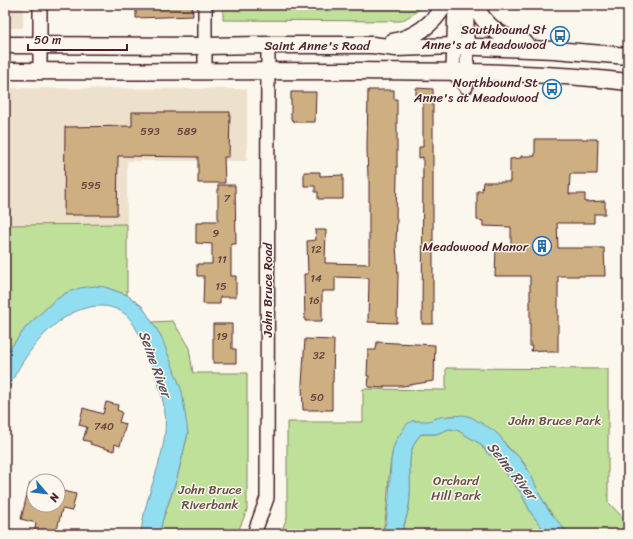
<svg xmlns="http://www.w3.org/2000/svg" width="633" height="539" font-family="Sriracha,sans-serif">
<style>
.built{fill:#eee1cc}
.green{fill:#bfe099;stroke:#848062}
.water{fill:#91def0;stroke:#7592a1}
.building{fill:#ceaf82;stroke:#4a1f2b}
.lines{fill:none;stroke-linecap:round;stroke-linejoin:round}
.minor-casing{stroke:#4a1f2b;stroke-width:16}
.major-casing{stroke:#4a1f2b;stroke-width:19}
.minor{stroke:#fbf7ec;stroke-width:13}
.major{stroke:#fbf7ec;stroke-width:16}
.labels{text-anchor:middle;dominant-baseline:central;stroke-width:3;stroke-linejoin:round;paint-order:stroke}
.number-label{font-size:11px;fill:#6b4341}
.poi-label{font-size:13px;fill:#4a1f2b;stroke:#fbf7ec;text-anchor:end}
.street-label{font-size:13px;fill:#4a1f2b;stroke:#fbf7ec}
.park-label{font-size:13px;fill:#674f46;stroke:#fbf7ec}
.water-label{font-size:14px;font-style:italic;fill:#5c4f5c;stroke:#fbf7ec}
</style>
<rect width="100%" height="100%" fill="#fbf7ec"/>
<filter id="ink" filterUnits="userSpaceOnUse"><feTurbulence type="fractalNoise" baseFrequency=".025" numOctaves="2"/><feDisplacementMap in="SourceGraphic" scale="8" xChannelSelector="R" yChannelSelector="G"/><feConvolveMatrix kernelMatrix="1 2 1 2 8 2 1 2 1" color-interpolation-filters="sRGB"/></filter>
<g filter="url(#ink)">
<g class="built">
<rect x="5" y="5" width="18" height="23"/>
<path d="M 5,88 L 247,89 L 247,161 L 127,161 L 127,224 L 5,225 Z"/>
</g>
<g class="green">
<path d="M 223,5 L 422,5 L 415,13 L 401,21 L 223,20 Z"/>
<path d="M 127,224 L 127,295 L 105,287 L 66,293 L 54,301 L 27,326 L 5,355 L 5,225 Z"/>
<path d="M 173,321 L 189,348 L 193,373 L 247,373 L 247,510 L 237,534 L 160,534 L 162,522 L 177,478 L 188,433 L 161,336 L 152,322 Z"/>
<path d="M 446,368 L 608,369 L 608,502 L 628,523 L 628,534 L 569,534 C 558,523 548,510 540,495 C 535,485 531,473 524,463 C 519,456 512,452 507,446 C 498,435 497,433 485,426 C 477,422 472,416 463,416 C 451,414 442,418 431,421 C 416,424 412,415 403,431 C 401,435 397,438 396,441 C 385,470 391,504 382,534 L 280,534 L 287,518 L 287,422 L 363,422 L 363,389 L 446,390 Z"/>
<path d="M 449,429 L 457,430 L 479,443 L 488,454 L 496,458 L 501,464 L 508,476 L 521,493 L 531,513 L 547,534 L 402,534 C 405,521 410,508 410,494 C 412,472 404,452 421,434 L 436,434 Z"/>
</g>
<g class="water">
<path d="M 95,286 L 105,287 L 127,295 L 142,306 L 161,336 L 182,391 L 188,433 L 177,478 L 162,522 L 160,534 L 141,534 C 144,493 169,455 165,413 C 163,392 141,326 125,314 C 118,309 110,306 102,306 C 64,305 33,343 16,373 C 11,382 8,392 5,401 L 5,355 L 27,326 L 54,301 L 66,293 L 80,288 Z"/>
<path d="M 463,415 L 471,417 L 493,430 L 499,435 L 507,447 L 519,457 L 531,475 L 540,495 L 549,511 L 569,534 L 547,534 L 531,513 L 521,493 L 508,476 L 501,464 L 496,458 L 488,454 L 484,448 L 479,443 L 457,430 L 449,429 L 436,434 L 421,434 C 404,452 412,472 410,494 C 410,508 405,521 401,534 L 382,534 L 386,523 L 389,498 L 391,460 L 393,449 L 396,440 L 407,424 L 412,421 L 428,421 L 440,417 Z"/>
</g>
<g class="building">
<path d="M 136,5 L 192,5 L 193,16 L 136,18 Z"/>
<path d="M 416,88 L 433,89 L 433,324 L 422,324 L 423,157 L 419,158 L 419,147 L 423,147 L 423,100 L 416,100 Z"/>
<path d="M 368,90 L 394,90 L 394,99 L 397,99 L 397,177 L 396,218 L 397,218 L 396,245 L 398,275 L 397,323 L 368,322 L 369,278 L 335,277 L 335,291 L 322,291 L 322,321 L 305,321 L 304,274 L 308,274 L 307,241 L 316,240 L 315,230 L 326,230 L 325,263 L 369,264 L 369,177 L 368,177 L 367,149 Z"/>
<path d="M 291,92 L 316,92 L 315,122 L 295,122 L 291,119 Z"/>
<path d="M 132,112 L 230,112 L 229,157 L 224,157 L 225,183 L 198,183 L 198,157 L 118,156 L 117,215 L 64,215 L 65,127 L 132,126 Z"/>
<path d="M 535,139 L 598,139 L 597,174 L 570,174 L 569,194 L 585,194 L 585,202 L 605,201 L 605,214 L 594,214 L 594,223 L 557,223 L 558,248 L 604,248 L 605,276 L 558,276 L 558,352 L 546,352 L 546,350 L 531,351 L 532,346 L 530,346 L 530,276 L 495,276 L 496,248 L 511,248 L 511,227 L 483,226 L 483,221 L 477,220 L 477,191 L 482,191 L 483,182 L 510,182 L 510,159 L 521,158 L 521,156 L 535,156 Z"/>
<path d="M 304,172 L 320,172 L 320,176 L 343,175 L 343,199 L 318,199 L 318,192 L 315,192 L 315,186 L 304,186 Z"/>
<path d="M 218,185 L 235,185 L 236,244 L 231,244 L 231,276 L 236,276 L 236,297 L 220,297 L 220,304 L 203,304 L 204,276 L 197,276 L 197,264 L 212,264 L 212,244 L 196,243 L 196,223 L 203,223 L 203,221 L 218,221 Z"/>
<path d="M 213,324 L 232,324 L 232,349 L 236,349 L 236,363 L 213,363 Z"/>
<path d="M 305,339 L 334,340 L 333,382 L 332,382 L 332,410 L 303,410 L 302,384 Z"/>
<path d="M 377,342 L 435,345 L 434,381 L 403,386 L 384,386 L 384,388 L 368,387 L 369,376 L 367,376 L 368,350 L 376,350 Z"/>
<path d="M 106,402 L 118,405 L 117,410 L 122,412 L 119,422 L 126,424 L 120,446 L 115,444 L 114,451 L 90,444 L 91,442 L 83,440 L 87,427 L 79,425 L 83,408 L 103,414 Z"/>
<path d="M 30,483 L 34,484 L 34,505 L 58,505 L 58,490 L 76,494 L 72,511 L 62,509 L 56,534 L 34,534 L 36,523 L 21,519 Z"/>
</g>
<g class="lines">
<g class="minor-casing">
<g id="minor">
<path d="M 40,5 L 40,71"/>
<path d="M 455,5 L 453,72 L 466,87"/>
<path d="M 205,72 L 205,5"/>
<path d="M 467,81 L 467,5"/>
<path d="M 254,534 L 267,498 L 268,45"/>
</g>
</g>
<g class="major-casing">
<g id="major">
<path d="M 474,5 C 487,28 500,37 525,43"/>
<path d="M 392,42 C 414,38 433,25 444,5"/>
<path d="M 5,45 L 205,46 L 268,45 L 372,45 L 396,48 L 455,46 L 554,50 L 628,56"/>
<path d="M 5,71 C 123,72 241,71 359,71 C 448,72 539,71 628,82"/>
</g>
</g>
<use href="#minor" class="minor"/>
<use href="#major" class="major"/>
</g>
</g>
<defs>
<g id="bus-ring" transform="scale(1)"><circle r="9.5" fill="#fbf7ec" stroke="#1f6fb2" stroke-width="1.5"/><path d="M-5-6H5V4H4V6H2V4H-2V6H-4V4H-5ZM-3.5-4V0h7V-4ZM-3.5 1.2v1.5H-2V1.2ZM2 1.2v1.5H3.5V1.2Z" fill="#1f6fb2"/></g>
<g id="building-ring" transform="scale(1)"><circle r="9.5" fill="#fbf7ec" stroke="#1f6fb2" stroke-width="1.5"/><path d="M-4-6H4V6H1V3H-1V6H-4ZM-2.5-4.3h1.7v1.8h-1.7ZM.8-4.3h1.7v1.8H.8ZM-2.5-1h1.7V.8h-1.7ZM.8-1h1.7V.8H.8Z" fill="#1f6fb2"/></g>
</defs>
<g fill-rule="evenodd">
<use href="#bus-ring" x="560" y="36"/>
<use href="#bus-ring" x="552" y="89"/>
<use href="#building-ring" x="542" y="246"/>
</g>
<g class="labels">
<g class="number-label">
<text x="150" y="131">593</text>
<text x="187" y="131">589</text>
<text x="91" y="185">595</text>
<text x="227" y="198">7</text>
<text x="216" y="233">9</text>
<text x="316" y="249">12</text>
<text x="222" y="259">11</text>
<text x="316" y="278">14</text>
<text x="221" y="286">15</text>
<text x="314" y="300">16</text>
<text x="222" y="336">19</text>
<text x="319" y="355">32</text>
<text x="317" y="397">50</text>
<text x="104" y="426">740</text>
</g>
<g class="poi-label">
<text x="546" y="29">Southbound St<tspan x="546" dy="15">Anne's at Meadowood</tspan></text>
<text x="538" y="82">Northbound St<tspan x="538" dy="15">Anne's at Meadowood</tspan></text>
<text x="528" y="246">Meadowood Manor</text>
</g>
<g class="street-label">
<text x="317" y="45">Saint Anne's Road</text>
<text transform="translate(267 290) rotate(-90)">John Bruce Road</text>
</g>
<g class="park-label">
<text x="555" y="420">John Bruce Park</text>
<text x="456" y="480">Orchard<tspan x="456" dy="15">Hill Park</tspan></text>
<text x="210" y="489">John Bruce<tspan x="210" dy="15">Riverbank</tspan></text>
</g>
<g class="water-label">
<text transform="translate(155 364) rotate(70)">Seine River</text>
<text transform="translate(512 471) rotate(51)">Seine River</text>
</g>
</g>
<rect width="633" height="539" fill="none" stroke="#fbf7ec" stroke-width="20"/>
<rect x="10" y="10" width="613" height="519" fill="none" stroke="#4a1f2b" stroke-width="1.5" filter="url(#ink)"/>
<g transform="translate(46 493) rotate(118)"><circle r="19" fill="#fbf7ec" stroke="#b4a19f"/>
<path d="M0-3L7 15L0 10L-7 15Z" fill="#1f6fb2"/>
<text y="-6" font-size="11" font-weight="bold" text-anchor="middle" fill="#4a1f2b">N</text>
</g>
<path d="M28 44v6h99v-6" fill="none" stroke="#4a1f2b" stroke-width="2"/>
<text x="34" y="44" font-size="12" fill="#4a1f2b" stroke="#fbf7ec" stroke-width="3" paint-order="stroke">50 m</text>
</svg>
